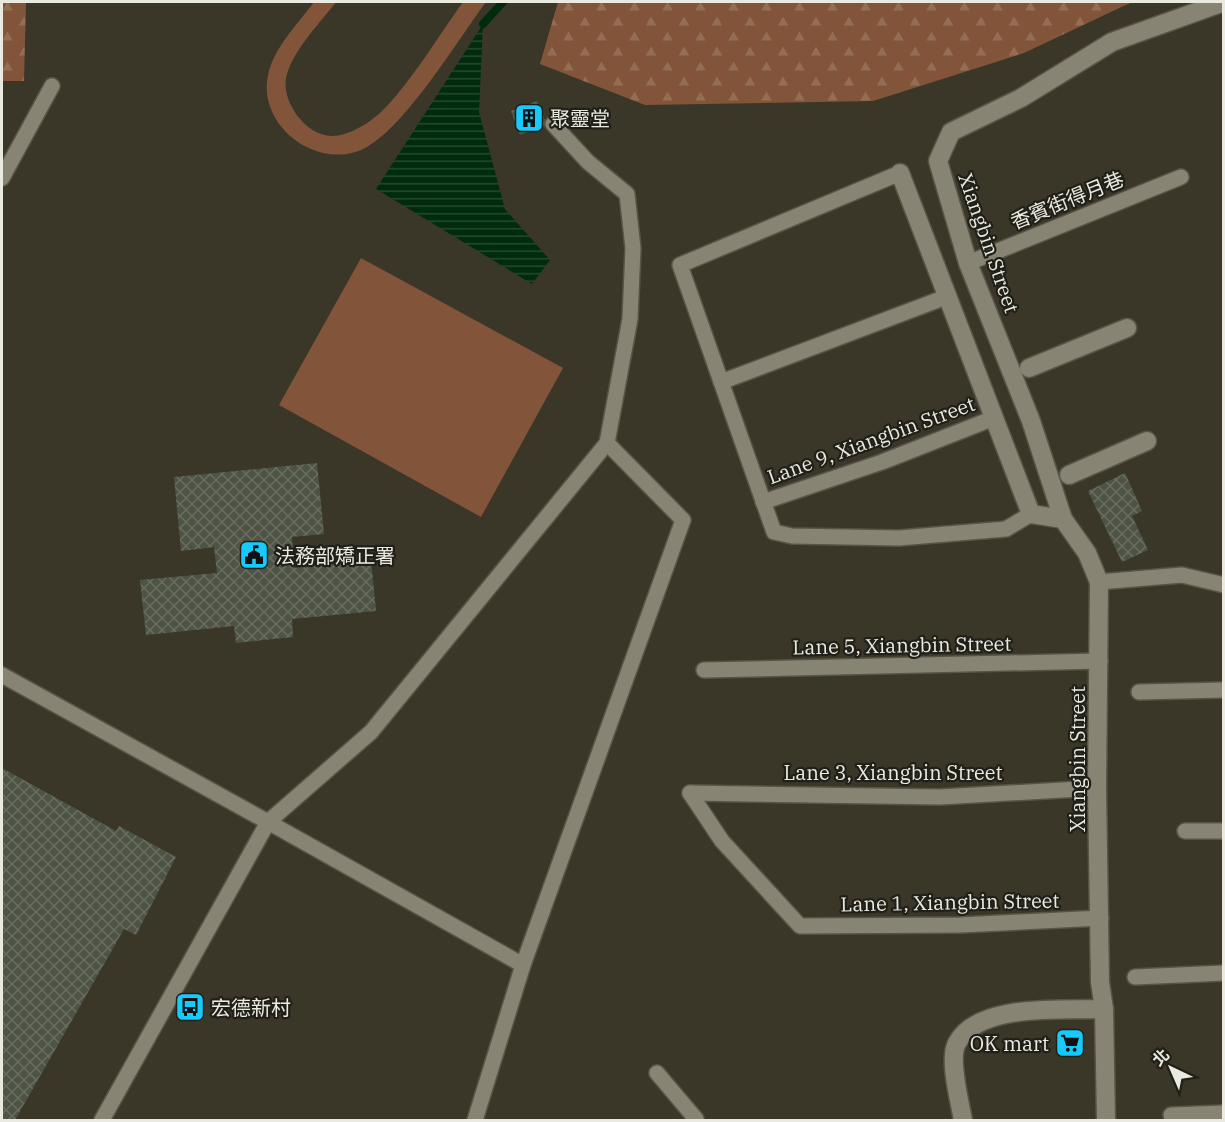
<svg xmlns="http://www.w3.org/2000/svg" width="1225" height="1122" font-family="'IBM Plex Serif','Noto Sans TC',serif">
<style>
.forest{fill:url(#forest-firs)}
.park{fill:#82543a}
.water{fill:url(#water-rules)}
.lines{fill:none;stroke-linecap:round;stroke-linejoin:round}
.stream{stroke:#002b0d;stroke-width:8}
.building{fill:url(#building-cross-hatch)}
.lane-casing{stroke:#565447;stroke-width:18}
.street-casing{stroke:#565447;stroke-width:21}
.lane{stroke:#878474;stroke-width:15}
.street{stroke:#878474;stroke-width:18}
.labels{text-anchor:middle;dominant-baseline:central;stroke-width:4.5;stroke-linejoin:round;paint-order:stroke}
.poi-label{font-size:20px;fill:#ebeae1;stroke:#201f18;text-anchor:start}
.street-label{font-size:20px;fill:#ebeae1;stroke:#201f18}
</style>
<defs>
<pattern id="forest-firs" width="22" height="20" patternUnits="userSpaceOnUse" patternTransform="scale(1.5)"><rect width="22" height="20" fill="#82543a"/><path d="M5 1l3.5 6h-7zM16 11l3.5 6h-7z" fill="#946d56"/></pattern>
<pattern id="water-rules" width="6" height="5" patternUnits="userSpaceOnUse" patternTransform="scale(1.5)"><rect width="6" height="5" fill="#002b0d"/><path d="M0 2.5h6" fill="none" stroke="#254a30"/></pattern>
<pattern id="building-cross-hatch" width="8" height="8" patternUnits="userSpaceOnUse" patternTransform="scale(1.5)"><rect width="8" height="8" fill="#4e5445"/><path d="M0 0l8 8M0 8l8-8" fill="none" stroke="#686d60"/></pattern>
</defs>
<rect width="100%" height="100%" fill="#3a3729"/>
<g class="forest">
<path d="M 2,2 L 26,2 L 24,81 L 2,81 Z"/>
<path d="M 558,2 L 1132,2 L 1024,53 L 873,101 L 645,105 L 540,64 Z"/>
</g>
<g class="park">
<path d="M 314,2 L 336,2 C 320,23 295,48 287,74 C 279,99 305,136 332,136 C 345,136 360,128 370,121 C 399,102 441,32 463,2 L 486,2 C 457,41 408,123 367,147 C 321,173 257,128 268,75 C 274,47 298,24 314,2 Z"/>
<path d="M 361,258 L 563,368 L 481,517 L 279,405 Z"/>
</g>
<path class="water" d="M 483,24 L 479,112 L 505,209 L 550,260 L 532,284 L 376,189 Z"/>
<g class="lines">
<path class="stream" d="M 483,24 L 503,2"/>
</g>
<g class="building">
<path d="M 537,101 L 547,125 L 520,135 L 511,111 Z"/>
<path d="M 317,463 L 324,534 L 292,537 L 294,568 L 371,560 L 376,611 L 292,619 L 293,637 L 236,643 L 234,626 L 146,635 L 140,580 L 217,573 L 214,547 L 181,551 L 174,477 Z"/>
<path d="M 1125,473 L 1142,511 L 1132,516 L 1148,550 L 1122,562 L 1088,491 Z"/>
<path d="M 2,768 L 116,831 L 119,826 L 176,857 L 136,935 L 124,929 L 15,1120 L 2,1120 Z"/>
</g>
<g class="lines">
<g class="lane-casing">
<g id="lane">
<path d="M 900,173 L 680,265 L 774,532 L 792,536 L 899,538 L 1006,529 L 1031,514"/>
<path d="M 2,178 L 52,86"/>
<path d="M 968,263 L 1181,177"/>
<path d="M 721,382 L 946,297"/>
<path d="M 763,502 L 882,462 L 994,418"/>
<path d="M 1099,582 L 1182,575 L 1224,585"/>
<path d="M 704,670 L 1100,661"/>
<path d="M 2,675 L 268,822 L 102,1120"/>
<path d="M 1139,692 L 1224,690"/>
<path d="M 690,793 L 722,841 L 800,926 L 960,925 L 1101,918"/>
<path d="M 690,793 L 940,797 L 1097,788"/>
<path d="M 1185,831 L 1224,831"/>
<path d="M 523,965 L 268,822 L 371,732 L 607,443"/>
<path d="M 1135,977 L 1224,973"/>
<path d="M 657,1073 L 696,1119 L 695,1120"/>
<path d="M 1171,1115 L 1224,1113"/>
<path d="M 475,1120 L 523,965 L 683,520 L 607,443 L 630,319 L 633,248 L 627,194 L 588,162 L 553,124"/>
</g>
</g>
<g class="street-casing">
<g id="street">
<path d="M 900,173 L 1031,514 L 1063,519 L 1087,553 L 1099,582 L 1097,788 L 1100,982 L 1104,1009"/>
<path d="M 1029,368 L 1127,328"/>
<path d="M 1069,475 L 1147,441"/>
<path d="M 1063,519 L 1031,421 L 968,263 L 938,161 L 951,132 L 1021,98 L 1112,42 L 1224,2"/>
<path d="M 963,1120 C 960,1103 948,1058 957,1043 C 979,1002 1064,1011 1104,1009 L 1106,1120"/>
</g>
</g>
<use href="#lane" class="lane"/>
<use href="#street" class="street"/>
</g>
<defs>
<g id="building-square" transform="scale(1.5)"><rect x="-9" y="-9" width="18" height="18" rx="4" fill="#16cafb" stroke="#201f18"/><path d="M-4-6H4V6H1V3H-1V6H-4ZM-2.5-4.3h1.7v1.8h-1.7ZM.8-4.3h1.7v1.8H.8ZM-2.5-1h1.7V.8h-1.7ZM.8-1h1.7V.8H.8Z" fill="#111"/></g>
<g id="civic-square" transform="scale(1.5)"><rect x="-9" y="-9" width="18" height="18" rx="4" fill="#16cafb" stroke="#201f18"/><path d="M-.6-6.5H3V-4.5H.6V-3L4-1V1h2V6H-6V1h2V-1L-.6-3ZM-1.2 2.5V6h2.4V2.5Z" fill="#111"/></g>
<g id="bus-square" transform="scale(1.5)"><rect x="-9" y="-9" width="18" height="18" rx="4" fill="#16cafb" stroke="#201f18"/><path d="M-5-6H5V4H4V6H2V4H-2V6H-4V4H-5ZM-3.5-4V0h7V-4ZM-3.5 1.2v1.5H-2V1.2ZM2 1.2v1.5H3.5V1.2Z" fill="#111"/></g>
<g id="supermarket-square" transform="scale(1.5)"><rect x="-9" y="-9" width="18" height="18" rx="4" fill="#16cafb" stroke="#201f18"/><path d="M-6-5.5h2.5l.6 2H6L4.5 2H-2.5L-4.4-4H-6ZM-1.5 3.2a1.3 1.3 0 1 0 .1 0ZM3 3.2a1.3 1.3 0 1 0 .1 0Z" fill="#111"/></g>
</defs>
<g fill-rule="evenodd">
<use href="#building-square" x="529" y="118"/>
<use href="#civic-square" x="254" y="555"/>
<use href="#bus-square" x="190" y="1007"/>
<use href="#supermarket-square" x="1070" y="1043"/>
</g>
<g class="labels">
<g class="poi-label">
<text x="550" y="118">聚靈堂</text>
<text x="275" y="555">法務部矯正署</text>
<text x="211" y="1007">宏德新村</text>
<text x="1049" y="1043" text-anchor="end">OK mart</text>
</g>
<g class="street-label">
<text transform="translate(1067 200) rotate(-22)">香賓街得月巷</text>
<text transform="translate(989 243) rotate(71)">Xiangbin Street</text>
<text transform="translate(871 440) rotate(-20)">Lane 9, Xiangbin Street</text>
<text transform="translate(902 645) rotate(-1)">Lane 5, Xiangbin Street</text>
<text transform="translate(1077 759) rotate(-90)">Xiangbin Street</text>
<text x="893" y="772">Lane 3, Xiangbin Street</text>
<text transform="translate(950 902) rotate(-1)">Lane 1, Xiangbin Street</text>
</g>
</g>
<rect width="1225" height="1122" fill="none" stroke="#ebeae1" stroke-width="6"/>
<g transform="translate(1171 1068) rotate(316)" stroke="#201f18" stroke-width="4.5" paint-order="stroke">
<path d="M0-4.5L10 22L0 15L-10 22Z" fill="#ebeae1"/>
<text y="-9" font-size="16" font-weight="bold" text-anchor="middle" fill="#ebeae1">北</text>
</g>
</svg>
